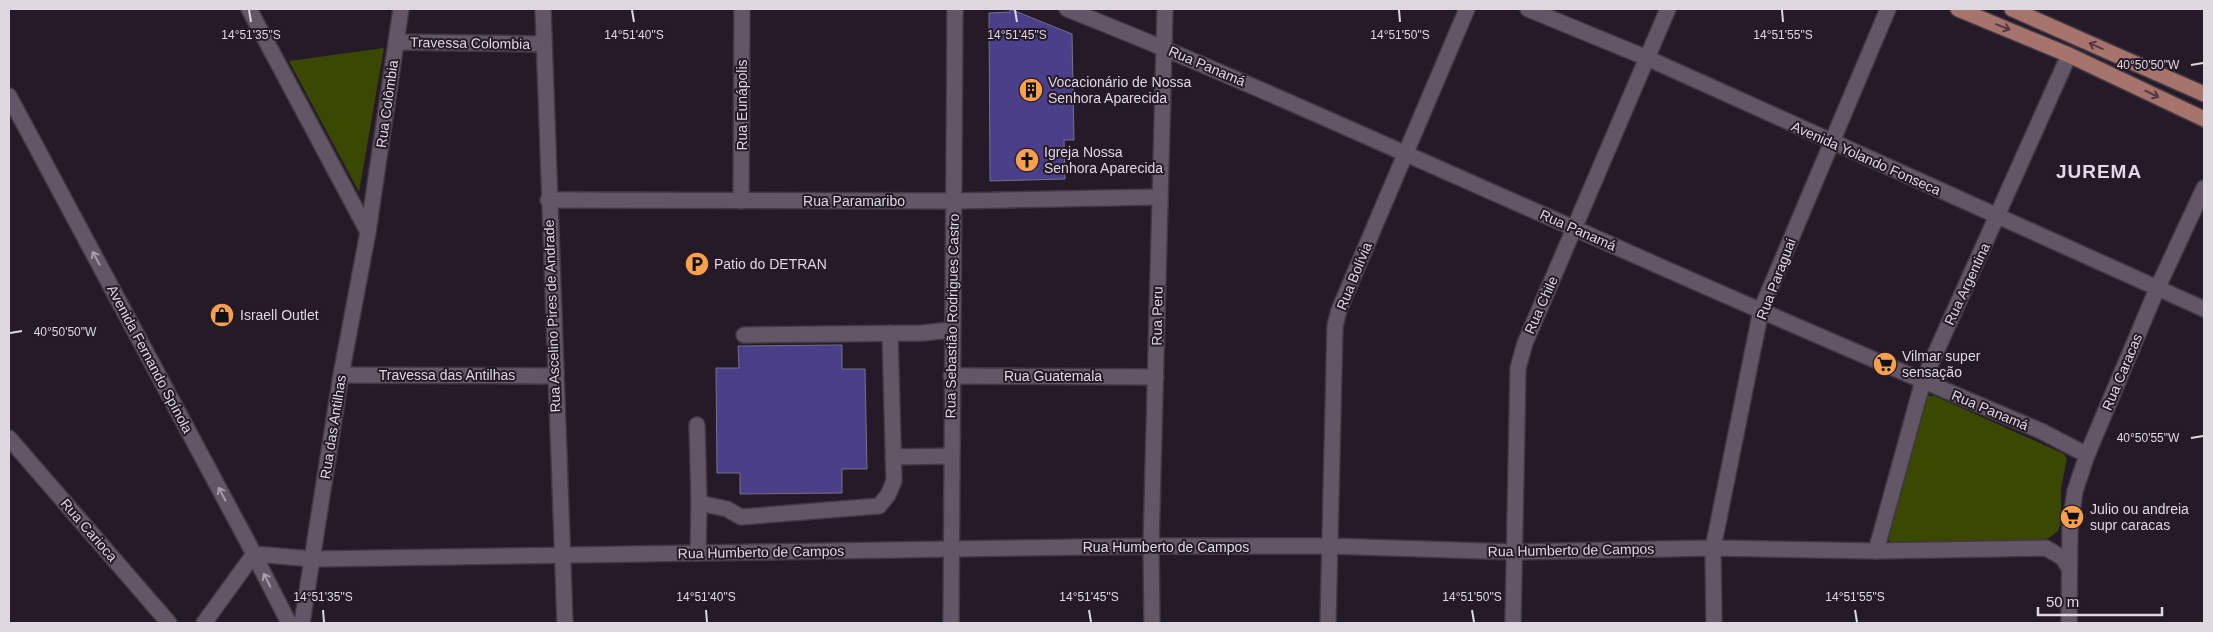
<svg xmlns="http://www.w3.org/2000/svg" width="2213" height="632" font-family="Arial,sans-serif">
<style>
.green{fill:#3a4802}
.building{fill:#4c3f8a;stroke:#737285}
.lines{fill:none;stroke-linecap:round;stroke-linejoin:round}
.minor-casing{stroke:#403842;stroke-width:18}
.major-casing{stroke:#403842;stroke-width:18}
.minor{stroke:#635666;stroke-width:15}
.major{stroke:#a7736d;stroke-width:15}
.oneway{stroke:#523940}
.oneway2{stroke:#a79eaa}
.ticks{fill:none;stroke:#dfd8e1;stroke-width:2}
.labels{text-anchor:middle;dominant-baseline:central;stroke-width:4;stroke-linejoin:round;paint-order:stroke}
.street-label{font-size:14px;fill:#dfd8e1;stroke:#251a27}
.poi-label{font-size:14px;fill:#dfd8e1;stroke:#251a27;text-anchor:start}
.district-label{font-size:19px;font-weight:bold;letter-spacing:1px;fill:#e5d6e8;stroke:#251a27}
.ticks-label{font-size:12px;text-anchor:middle;fill:#dfd8e1;stroke:#251a27;stroke-width:4;stroke-linejoin:round;paint-order:stroke}
</style>
<rect width="100%" height="100%" fill="#251a27"/>
<g class="green">
<path d="M 384,48 L 359,192 L 289,61 Z"/>
<path d="M 1928,396 L 1935,396 L 2064,454 L 2067,459 L 2061,488 L 2061,521 L 2058,531 L 2049,538 L 2036,542 L 1894,545 L 1888,540 L 1922,398 Z"/>
</g>
<g class="building">
<path d="M 1010,9 L 1072,34 L 1074,140 L 1064,140 L 1065,179 L 990,181 L 989,13 L 1010,12 Z"/>
<path d="M 842,345 L 842,369 L 865,369 L 867,469 L 842,469 L 842,493 L 740,494 L 740,473 L 717,473 L 716,368 L 739,368 L 738,346 Z"/>
</g>
<g class="lines">
<g class="minor-casing">
<g id="minor">
<path d="M 249,9 L 368,232"/>
<path d="M 543,9 L 565,623"/>
<path d="M 1067,9 C 1239,77 1406,155 1576,229 C 1730,298 1885,365 2041,431 L 2087,455"/>
<path d="M 1528,9 L 1647,58 L 2204,309"/>
<path d="M 396,42 L 544,44"/>
<path d="M 9,96 L 245,537 L 289,623"/>
<path d="M 548,200 L 954,201 L 1159,197"/>
<path d="M 741,201 L 742,9"/>
<path d="M 744,335 L 922,333 L 951,330"/>
<path d="M 341,375 L 554,376"/>
<path d="M 951,376 L 1156,377"/>
<path d="M 697,425 L 699,503 L 698,553"/>
<path d="M 9,438 L 169,623"/>
<path d="M 893,457 L 951,456"/>
<path d="M 699,503 L 727,509 L 741,517 L 879,506 L 888,495 L 894,481 L 890,333"/>
<path d="M 1876,551 L 1923,381 L 2069,55"/>
<path d="M 204,623 L 254,554 L 313,559 L 1151,546 L 1330,546 L 1514,552 L 1713,548 L 1876,551 L 2046,548 L 2063,558 L 2069,568"/>
<path d="M 302,623 L 341,375 L 368,232 L 401,9"/>
<path d="M 951,623 L 955,9"/>
<path d="M 1152,623 L 1151,546 L 1165,9"/>
<path d="M 1328,623 L 1335,326 L 1339,310 L 1467,9"/>
<path d="M 1513,623 L 1518,368 L 1525,343 L 1668,9"/>
<path d="M 1714,623 L 1713,548 L 1761,310 L 1888,9"/>
<path d="M 2069,623 L 2070,527 L 2075,491 L 2087,455 L 2157,289 L 2204,188"/>
</g>
</g>
<g class="major-casing">
<g id="major">
<path d="M 1958,9 L 2069,55 L 2204,119"/>
<path d="M 2012,9 L 2204,94"/>
</g>
</g>
<use href="#minor" class="minor"/>
<use href="#major" class="major"/>
</g>
<defs><path id="oneway-shaft" d="M-6 0H5M1.5-3L5.5 0L1.5 3" fill="none" stroke-width="1.6" stroke-linecap="round" stroke-linejoin="round" transform="scale(1.25)"/></defs>
<g class="oneway">
<use href="#oneway-shaft" transform="translate(2003 27) rotate(22)"/>
<use href="#oneway-shaft" transform="translate(2096 46) rotate(-156)"/>
<use href="#oneway-shaft" transform="translate(2152 94) rotate(26)"/>
</g>
<g class="oneway2">
<use href="#oneway-shaft" transform="translate(96 258) rotate(-118)"/>
<use href="#oneway-shaft" transform="translate(222 494) rotate(-118)"/>
<use href="#oneway-shaft" transform="translate(267 580) rotate(-117)"/>
</g>
<path class="ticks" d="M 249,10 L 251,22M 632,10 L 634,22M 1015,10 L 1017,22M 1399,10 L 1400,22M 1782,10 L 1783,22M 2191,65 L 2203,63M 10,333 L 22,331M 2191,438 L 2203,436M 323,610 L 324,622M 706,610 L 707,622M 1089,610 L 1091,622M 1472,610 L 1474,622M 1855,610 L 1857,622"/>
<defs>
<g id="building-disc" transform="scale(1.25)"><circle r="9.5" fill="#f9a04c" stroke="#251a27"/><path d="M-4-6H4V6H1V3H-1V6H-4ZM-2.5-4.3h1.7v1.8h-1.7ZM.8-4.3h1.7v1.8H.8ZM-2.5-1h1.7V.8h-1.7ZM.8-1h1.7V.8H.8Z" fill="#111"/></g>
<g id="church-disc" transform="scale(1.25)"><circle r="9.5" fill="#f9a04c" stroke="#251a27"/><path d="M-1.2-6h2.4v3.5h3.3v2.4h-3.3V6h-2.4V-.1h-3.3v-2.4h3.3Z" fill="#111"/></g>
<g id="parking-disc" transform="scale(1.25)"><circle r="9.5" fill="#f9a04c" stroke="#251a27"/><path d="M-3.5-5.5H1a3.5 3.5 0 0 1 0 7H-1V5.5H-3.5ZM-1-3.4V-.6H.8a1.4 1.4 0 0 0 0-2.8Z" fill="#111"/></g>
<g id="shop-disc" transform="scale(1.25)"><circle r="9.5" fill="#f9a04c" stroke="#251a27"/><path d="M-5-2.5h2.3a2.7 3.5 0 0 1 5.4 0H5L5.5 6h-11ZM-1.5-2.5h3a1.5 2.3 0 0 0-3 0Z" fill="#111"/></g>
<g id="supermarket-disc" transform="scale(1.25)"><circle r="9.5" fill="#f9a04c" stroke="#251a27"/><path d="M-6-5.5h2.5l.6 2H6L4.5 2H-2.5L-4.4-4H-6ZM-1.5 3.2a1.3 1.3 0 1 0 .1 0ZM3 3.2a1.3 1.3 0 1 0 .1 0Z" fill="#111"/></g>
</defs>
<g fill-rule="evenodd">
<use href="#building-disc" x="1031" y="90"/>
<use href="#church-disc" x="1027" y="160"/>
<use href="#parking-disc" x="697" y="264"/>
<use href="#shop-disc" x="222" y="315"/>
<use href="#supermarket-disc" x="1885" y="364"/>
<use href="#supermarket-disc" x="2072" y="517"/>
</g>
<g class="labels">
<g class="street-label">
<text transform="translate(470 43) rotate(1)">Travessa Colombia</text>
<text transform="translate(1207 66) rotate(23)">Rua Panamá</text>
<text transform="translate(387 104) rotate(-82)">Rua Colômbia</text>
<text transform="translate(742 105) rotate(-90)">Rua Eunápolis</text>
<text transform="translate(1866 158) rotate(24)">Avenida Yolando Fonseca</text>
<text x="854" y="201">Rua Paramaribo</text>
<text transform="translate(1578 230) rotate(24)">Rua Panamá</text>
<text transform="translate(1354 276) rotate(-68)">Rua Bolívia</text>
<text transform="translate(1776 279) rotate(-69)">Rua Paraguai</text>
<text transform="translate(1967 284) rotate(-65)">Rua Argentina</text>
<text transform="translate(1541 305) rotate(-66)">Rua Chile</text>
<text transform="translate(552 316) rotate(-92)">Rua Ascelino Pires de Andrade</text>
<text transform="translate(952 316) rotate(-89)">Rua Sebastião Rodrigues Castro</text>
<text transform="translate(1157 316) rotate(-89)">Rua Peru</text>
<text transform="translate(150 359) rotate(62)">Avenida Fernando Spínola</text>
<text transform="translate(2122 372) rotate(-67)">Rua Caracas</text>
<text x="447" y="375">Travessa das Antilhas</text>
<text x="1053" y="376">Rua Guatemala</text>
<text transform="translate(1990 410) rotate(23)">Rua Panamá</text>
<text transform="translate(333 427) rotate(-81)">Rua das Antilhas</text>
<text transform="translate(89 530) rotate(49)">Rua Carioca</text>
<text x="1166" y="547">Rua Humberto de Campos</text>
<text transform="translate(1571 550) rotate(-1)">Rua Humberto de Campos</text>
<text transform="translate(761 552) rotate(-1)">Rua Humberto de Campos</text>
</g>
<g class="poi-label">
<text x="1048" y="82">Vocacionário de Nossa<tspan x="1048" dy="16">Senhora Aparecida</tspan></text>
<text x="1044" y="152">Igreja Nossa<tspan x="1044" dy="16">Senhora Aparecida</tspan></text>
<text x="714" y="264">Patio do DETRAN</text>
<text x="240" y="315">Israell Outlet</text>
<text x="1902" y="356">Vilmar super<tspan x="1902" dy="16">sensação</tspan></text>
<text x="2090" y="509">Julio ou andreia<tspan x="2090" dy="16">supr caracas</tspan></text>
</g>
<g class="district-label">
<text x="2099" y="171">JUREMA</text>
</g>
</g>
<g class="ticks-label">
<text x="251" y="39">14°51'35"S</text>
<text x="634" y="39">14°51'40"S</text>
<text x="1017" y="39">14°51'45"S</text>
<text x="1400" y="39">14°51'50"S</text>
<text x="1783" y="39">14°51'55"S</text>
<text x="2148" y="69">40°50'50"W</text>
<text x="65" y="336">40°50'50"W</text>
<text x="2148" y="442">40°50'55"W</text>
<text x="323" y="601">14°51'35"S</text>
<text x="706" y="601">14°51'40"S</text>
<text x="1089" y="601">14°51'45"S</text>
<text x="1472" y="601">14°51'50"S</text>
<text x="1855" y="601">14°51'55"S</text>
</g>
<rect width="2213" height="632" fill="none" stroke="#dfd8e1" stroke-width="20"/>
<path d="M2038 607v8h124v-8" fill="none" stroke="#dfd8e1" stroke-width="2.5"/>
<text x="2046" y="607" font-size="15" fill="#dfd8e1" stroke="#251a27" stroke-width="4" paint-order="stroke">50 m</text>
</svg>
